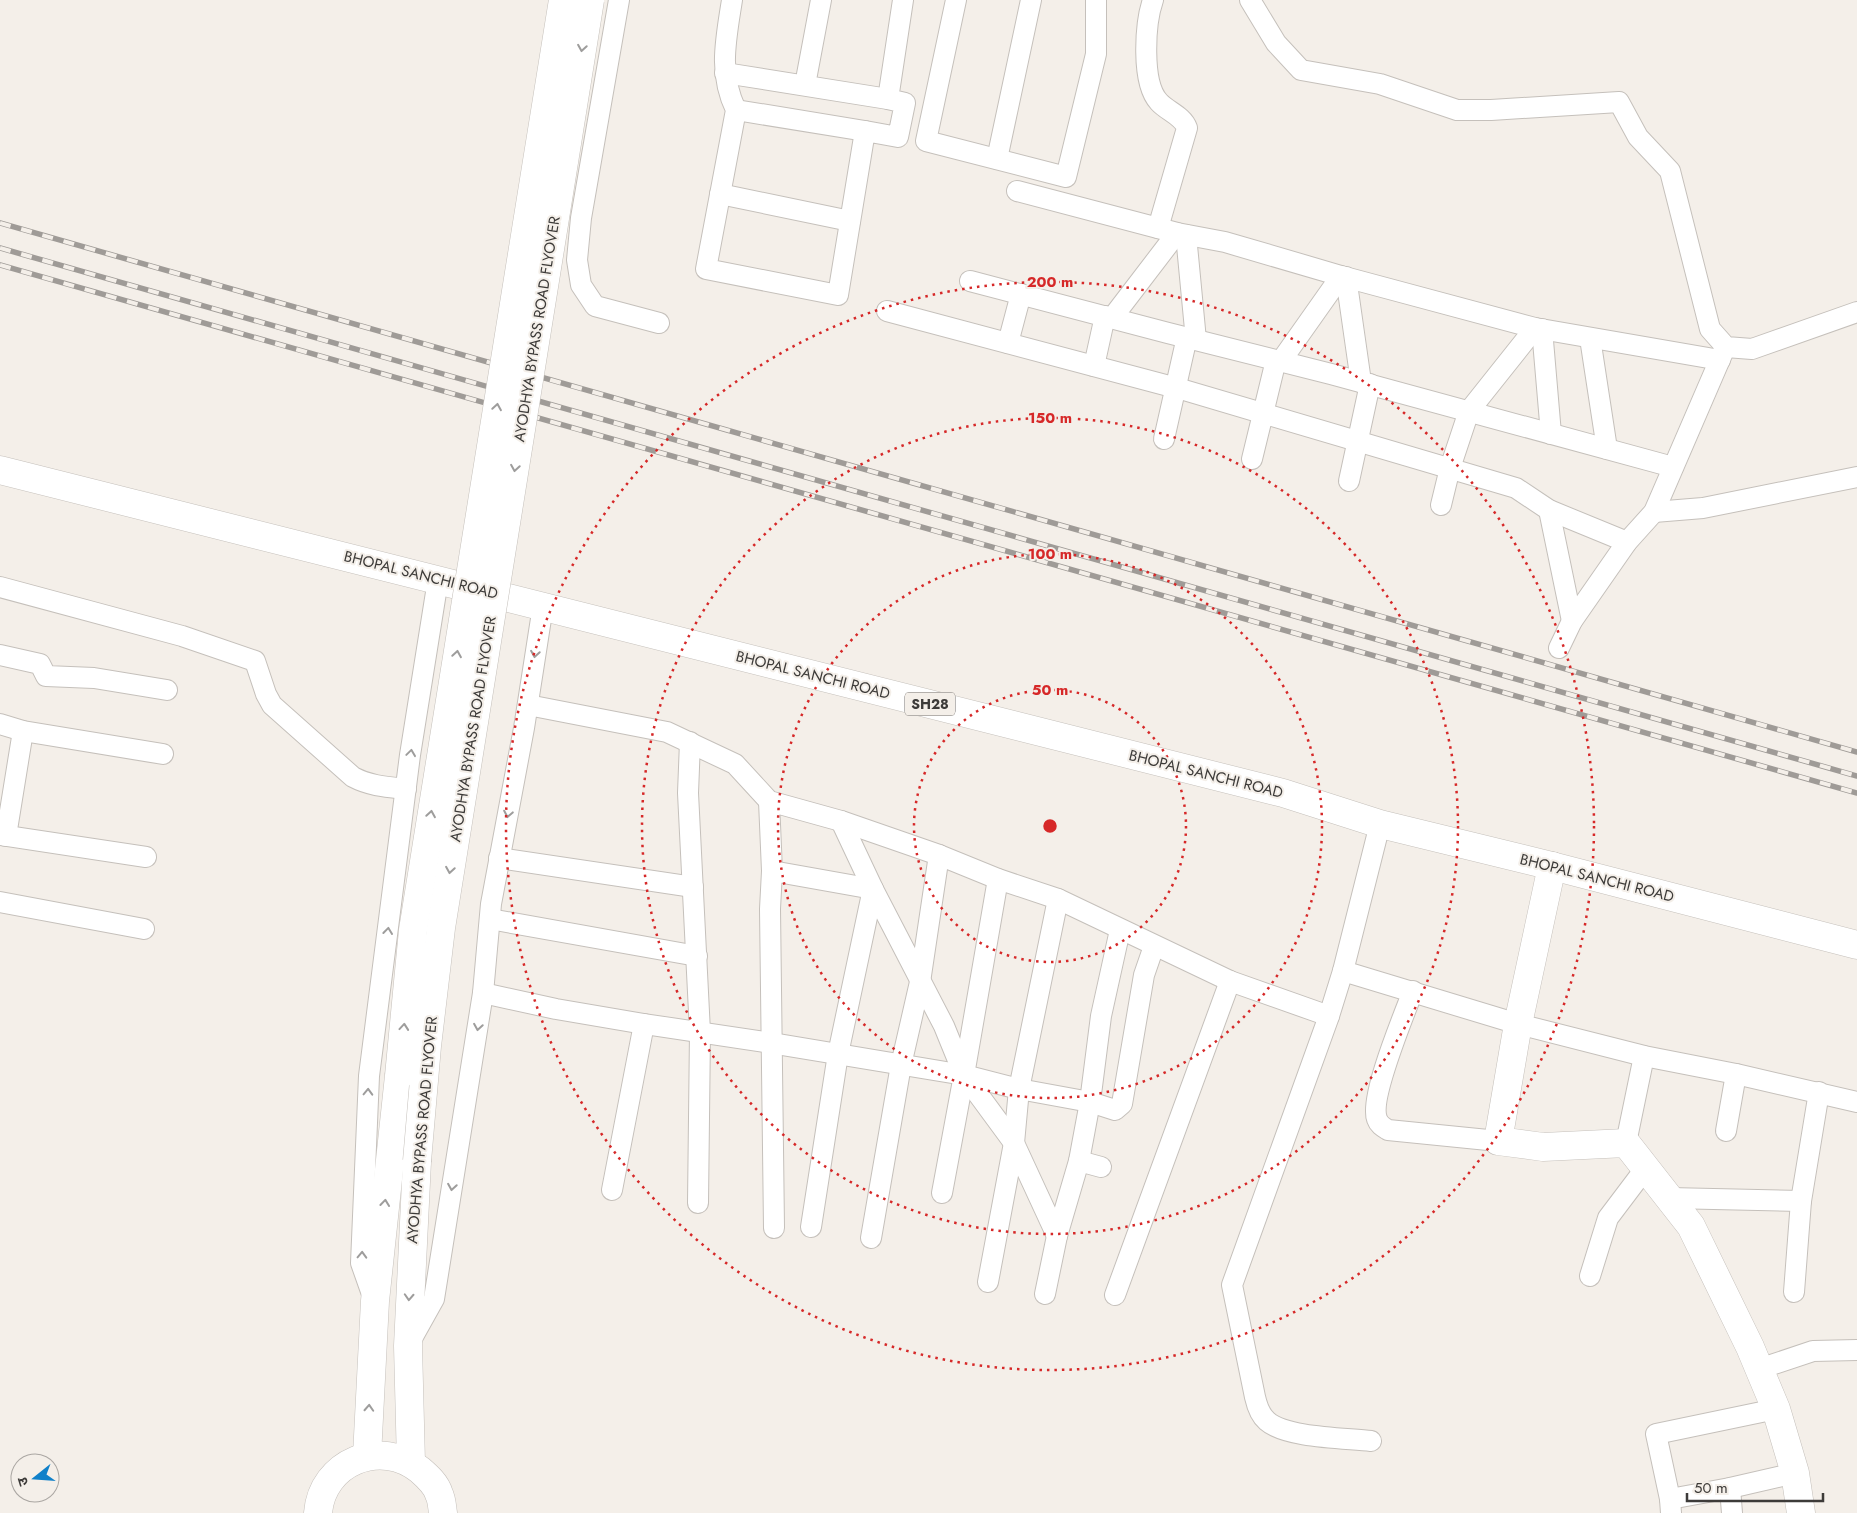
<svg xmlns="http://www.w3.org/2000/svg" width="1857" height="1513" font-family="Jost,'Noto Sans Devanagari',sans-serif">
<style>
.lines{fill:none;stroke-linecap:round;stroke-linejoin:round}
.street-casing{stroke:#c5c0bb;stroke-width:22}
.secondary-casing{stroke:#c5c0bb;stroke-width:29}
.primary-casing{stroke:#c5c0bb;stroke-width:29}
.street{stroke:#fff;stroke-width:20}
.secondary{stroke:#fff;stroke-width:28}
.primary{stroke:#fff;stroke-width:28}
.rail-casing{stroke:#9f9b97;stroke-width:5.5}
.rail{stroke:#f4efe9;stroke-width:4;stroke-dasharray:11;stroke-linecap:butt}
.primary-bridge-casing{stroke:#c5c0bb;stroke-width:29;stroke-linecap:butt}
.primary-bridge{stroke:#fff;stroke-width:28}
.oneway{stroke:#9e9d9c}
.ring{fill:none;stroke:#d62828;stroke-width:2.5;stroke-dasharray:2.5 5}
.labels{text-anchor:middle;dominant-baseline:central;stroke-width:4;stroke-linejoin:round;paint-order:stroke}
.shield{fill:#f4efe9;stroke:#74716e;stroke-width:1}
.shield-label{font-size:14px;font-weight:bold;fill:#3d3b39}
.street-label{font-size:15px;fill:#3d3b39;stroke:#f4efe9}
.centre{fill:#d62828;stroke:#f4efe9;stroke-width:2.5}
.ring-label{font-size:15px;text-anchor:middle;font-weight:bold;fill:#d62828;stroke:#f4efe9;stroke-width:4;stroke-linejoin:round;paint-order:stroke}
</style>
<rect width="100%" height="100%" fill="#f4efe9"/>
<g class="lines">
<g class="street-casing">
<g id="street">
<path d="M 619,0 L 581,218 L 577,260 L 581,285 L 595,306 L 659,323"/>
<path d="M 732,0 C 726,39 718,73 736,110 L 706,269 L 838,295 L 865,131 L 898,137 L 905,103 L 888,99 L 903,0"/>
<path d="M 956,0 L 926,141 L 1066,177 L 1096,54 L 1096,0"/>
<path d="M 1153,0 C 1145,23 1141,83 1159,102 C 1167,111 1183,116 1187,128 L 1158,228"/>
<path d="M 1250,0 L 1276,43 L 1301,70 L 1380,84 L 1457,110 L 1491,110 L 1619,102 L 1638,137 L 1670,171 L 1710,329 L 1726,347 L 1752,349 L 1857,312"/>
<path d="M 725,73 L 888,99"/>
<path d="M 805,85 L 821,0"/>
<path d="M 736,110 L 865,131"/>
<path d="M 997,159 L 1031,0"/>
<path d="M 1017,191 L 1177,233 L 1225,242 L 1341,276 L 1535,328 L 1720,360"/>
<path d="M 720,194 L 850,221"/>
<path d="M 1186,235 L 1196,340"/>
<path d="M 1346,277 L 1361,382"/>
<path d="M 970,281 L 1168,333 L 1331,374 L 1673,467"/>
<path d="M 887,311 L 1184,390 L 1516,488 L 1549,510 L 1627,542"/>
<path d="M 1112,318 L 1177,233"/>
<path d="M 1542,329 L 1551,434"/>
<path d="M 1590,338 L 1607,449"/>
<path d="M 1008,343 L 1021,294"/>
<path d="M 1281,361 L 1341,276"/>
<path d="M 1094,366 L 1105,316"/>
<path d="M 1164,439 L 1187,337"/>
<path d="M 1252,459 L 1276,360"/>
<path d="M 1349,481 L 1370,384"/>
<path d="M 1441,505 L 1450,468 L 1469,411 L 1535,328"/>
<path d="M 1549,510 L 1572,621"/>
<path d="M 1654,512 L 1703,508 L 1857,477"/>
<path d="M 0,587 L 182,636 L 255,661 L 266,694 L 272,705 L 353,777 C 370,786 387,787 406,789"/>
<path d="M 1559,648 L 1572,621 L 1627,542 L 1654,512 L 1724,350"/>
<path d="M 0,655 L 40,664 L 46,676 L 94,678 L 167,690"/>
<path d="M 528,705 L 667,732 L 735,764 L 769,801 L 841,821 L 939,855 L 998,879 L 1058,899 L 1230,981 L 1329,1016"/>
<path d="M 0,724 L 23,731 L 163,754"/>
<path d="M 690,742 L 688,793 L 700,1032 L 698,1203"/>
<path d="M 769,801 L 772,871 L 770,909 L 774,1228"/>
<path d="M 841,821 L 873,889 L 944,1026 L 964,1075 L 1014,1143 L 1057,1236"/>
<path d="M 0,835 L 146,857"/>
<path d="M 6,836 L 23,731"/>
<path d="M 499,858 L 693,887"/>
<path d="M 772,871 L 873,889 L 838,1054 L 811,1227"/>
<path d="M 0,902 L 144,929"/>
<path d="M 490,919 L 697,956"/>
<path d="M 1343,971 L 1518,1024 L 1644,1056 L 1736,1074 L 1857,1102"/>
<path d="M 1413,991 C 1404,1015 1369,1098 1377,1119 C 1379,1125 1383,1127 1388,1130 L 1498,1141"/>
<path d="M 483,993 L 556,1009 L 644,1024 L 771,1043 L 964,1075 L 1019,1089 L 1090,1102 L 1115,1110 L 1122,1104 L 1144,975 L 1154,946"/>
<path d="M 1726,1131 L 1736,1074"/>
<path d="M 1626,1143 L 1644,1056"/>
<path d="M 1079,1161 L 1101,1167"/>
<path d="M 612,1190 L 644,1024"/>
<path d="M 942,1193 L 964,1075 L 998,879"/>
<path d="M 1669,1198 L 1801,1201"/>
<path d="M 871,1238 L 901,1065 L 920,982 L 939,855"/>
<path d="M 1590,1276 L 1608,1218 L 1645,1169"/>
<path d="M 988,1282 L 1014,1143 L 1019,1089 L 1058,899"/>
<path d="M 1794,1292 L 1801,1201 L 1819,1092"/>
<path d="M 1045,1294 L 1057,1236 L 1079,1161 L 1090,1102 L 1101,1016 L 1120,930"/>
<path d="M 1115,1295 L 1230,981"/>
<path d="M 373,1297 L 361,1263 L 369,1076 L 410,755 L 438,580"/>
<path d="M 410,1342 L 434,1299 L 483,993 L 491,904 L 524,728 L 543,606"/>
<path d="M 1759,1369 L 1813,1351 L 1857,1350"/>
<path d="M 1371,1441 C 1345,1438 1286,1438 1267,1421 C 1260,1415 1257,1406 1255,1397 L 1232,1285 L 1329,1016 L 1343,971 L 1380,824"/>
<path d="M 1730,1488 L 1732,1513"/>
<path d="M 1670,1499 L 1730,1488 L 1795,1473"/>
<path d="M 1671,1513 L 1670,1499 L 1656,1434 L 1776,1409"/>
</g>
</g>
<g class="secondary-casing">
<path id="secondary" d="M 1552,866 L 1518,1024 L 1498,1141 L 1543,1147 L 1626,1143 L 1691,1226 L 1750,1347 L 1776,1409 L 1795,1473 L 1801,1513"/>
</g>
<g class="primary-casing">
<g id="primary">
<path d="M 0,470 L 1283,793 L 1380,824 L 1552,866 L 1857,945"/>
<path d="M 367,1456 L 375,1301 L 399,1076"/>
<path d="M 411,1463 L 408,1346 L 417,1161"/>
<path d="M 318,1513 C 322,1462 381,1438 420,1470 C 428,1477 436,1484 439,1494 C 442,1500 442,1507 443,1513"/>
</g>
</g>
<use href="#street" class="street"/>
<use href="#secondary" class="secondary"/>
<use href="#primary" class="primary"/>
<g class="rail-casing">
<g id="rail">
<path d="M 0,223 L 1857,752"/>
<path d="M 0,248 L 1857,776"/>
<path d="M 0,265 L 1857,793"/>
</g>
</g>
<use href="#rail" class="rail"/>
<g class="primary-bridge-casing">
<g id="primary-bridge">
<path d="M 399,1076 L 413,930 L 563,0"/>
<path d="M 417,1161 L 427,1046 L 441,928 L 590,0"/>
</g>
</g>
<use href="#primary-bridge" class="primary-bridge"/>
</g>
<defs><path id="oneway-chevron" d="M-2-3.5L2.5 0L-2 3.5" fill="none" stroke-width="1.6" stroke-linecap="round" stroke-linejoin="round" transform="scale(1.25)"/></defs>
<g class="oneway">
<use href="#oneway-chevron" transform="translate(582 48) rotate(99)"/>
<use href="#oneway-chevron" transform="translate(497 407) rotate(-81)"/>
<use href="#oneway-chevron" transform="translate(515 468) rotate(99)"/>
<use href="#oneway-chevron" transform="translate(457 654) rotate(-81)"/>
<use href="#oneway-chevron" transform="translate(535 654) rotate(99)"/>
<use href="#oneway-chevron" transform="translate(411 753) rotate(-82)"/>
<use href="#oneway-chevron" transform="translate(431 814) rotate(-81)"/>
<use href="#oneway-chevron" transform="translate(508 814) rotate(101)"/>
<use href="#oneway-chevron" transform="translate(450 870) rotate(99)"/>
<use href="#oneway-chevron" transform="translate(388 931) rotate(-83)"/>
<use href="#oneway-chevron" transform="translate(404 1027) rotate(-85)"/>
<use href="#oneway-chevron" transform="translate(478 1027) rotate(99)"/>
<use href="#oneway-chevron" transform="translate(368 1092) rotate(-88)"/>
<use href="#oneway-chevron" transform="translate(452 1187) rotate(99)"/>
<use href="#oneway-chevron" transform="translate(385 1203) rotate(-84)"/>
<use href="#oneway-chevron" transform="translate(362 1255) rotate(-88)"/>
<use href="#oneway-chevron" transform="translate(409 1297) rotate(93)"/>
<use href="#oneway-chevron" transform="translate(369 1408) rotate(-87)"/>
</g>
<g class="ring">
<circle cx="1050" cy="826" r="136"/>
<circle cx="1050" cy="826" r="272"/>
<circle cx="1050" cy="826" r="408"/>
<circle cx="1050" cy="826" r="544"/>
</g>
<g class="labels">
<rect class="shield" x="905" y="692.5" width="50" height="23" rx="4"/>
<g class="shield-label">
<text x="930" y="704">SH28</text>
</g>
<g class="street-label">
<text transform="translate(537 329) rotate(-81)">AYODHYA BYPASS ROAD FLYOVER</text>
<text transform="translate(421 575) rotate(14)">BHOPAL SANCHI ROAD</text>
<text transform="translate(813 675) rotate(14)">BHOPAL SANCHI ROAD</text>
<text transform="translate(473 729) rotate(-81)">AYODHYA BYPASS ROAD FLYOVER</text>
<text transform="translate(1206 774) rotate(14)">BHOPAL SANCHI ROAD</text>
<text transform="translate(1597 878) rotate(14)">BHOPAL SANCHI ROAD</text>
<text transform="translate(422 1130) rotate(-85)">AYODHYA BYPASS ROAD FLYOVER</text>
</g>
</g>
<circle cx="1050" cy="826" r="8" class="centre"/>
<g class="ring-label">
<text x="1050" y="287">200 m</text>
<text x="1050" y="423">150 m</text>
<text x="1050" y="559">100 m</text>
<text x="1050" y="695">50 m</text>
</g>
<g transform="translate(35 1478) rotate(253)"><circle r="24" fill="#f4efe9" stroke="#aba7a3"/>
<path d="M0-4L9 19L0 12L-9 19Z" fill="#1080c9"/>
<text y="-8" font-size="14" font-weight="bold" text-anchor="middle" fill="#3d3b39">उ</text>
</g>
<path d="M1687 1493v8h136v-8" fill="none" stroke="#3d3b39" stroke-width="2.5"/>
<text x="1694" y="1493" font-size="15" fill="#3d3b39" stroke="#f4efe9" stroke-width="4" paint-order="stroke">50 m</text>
</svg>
